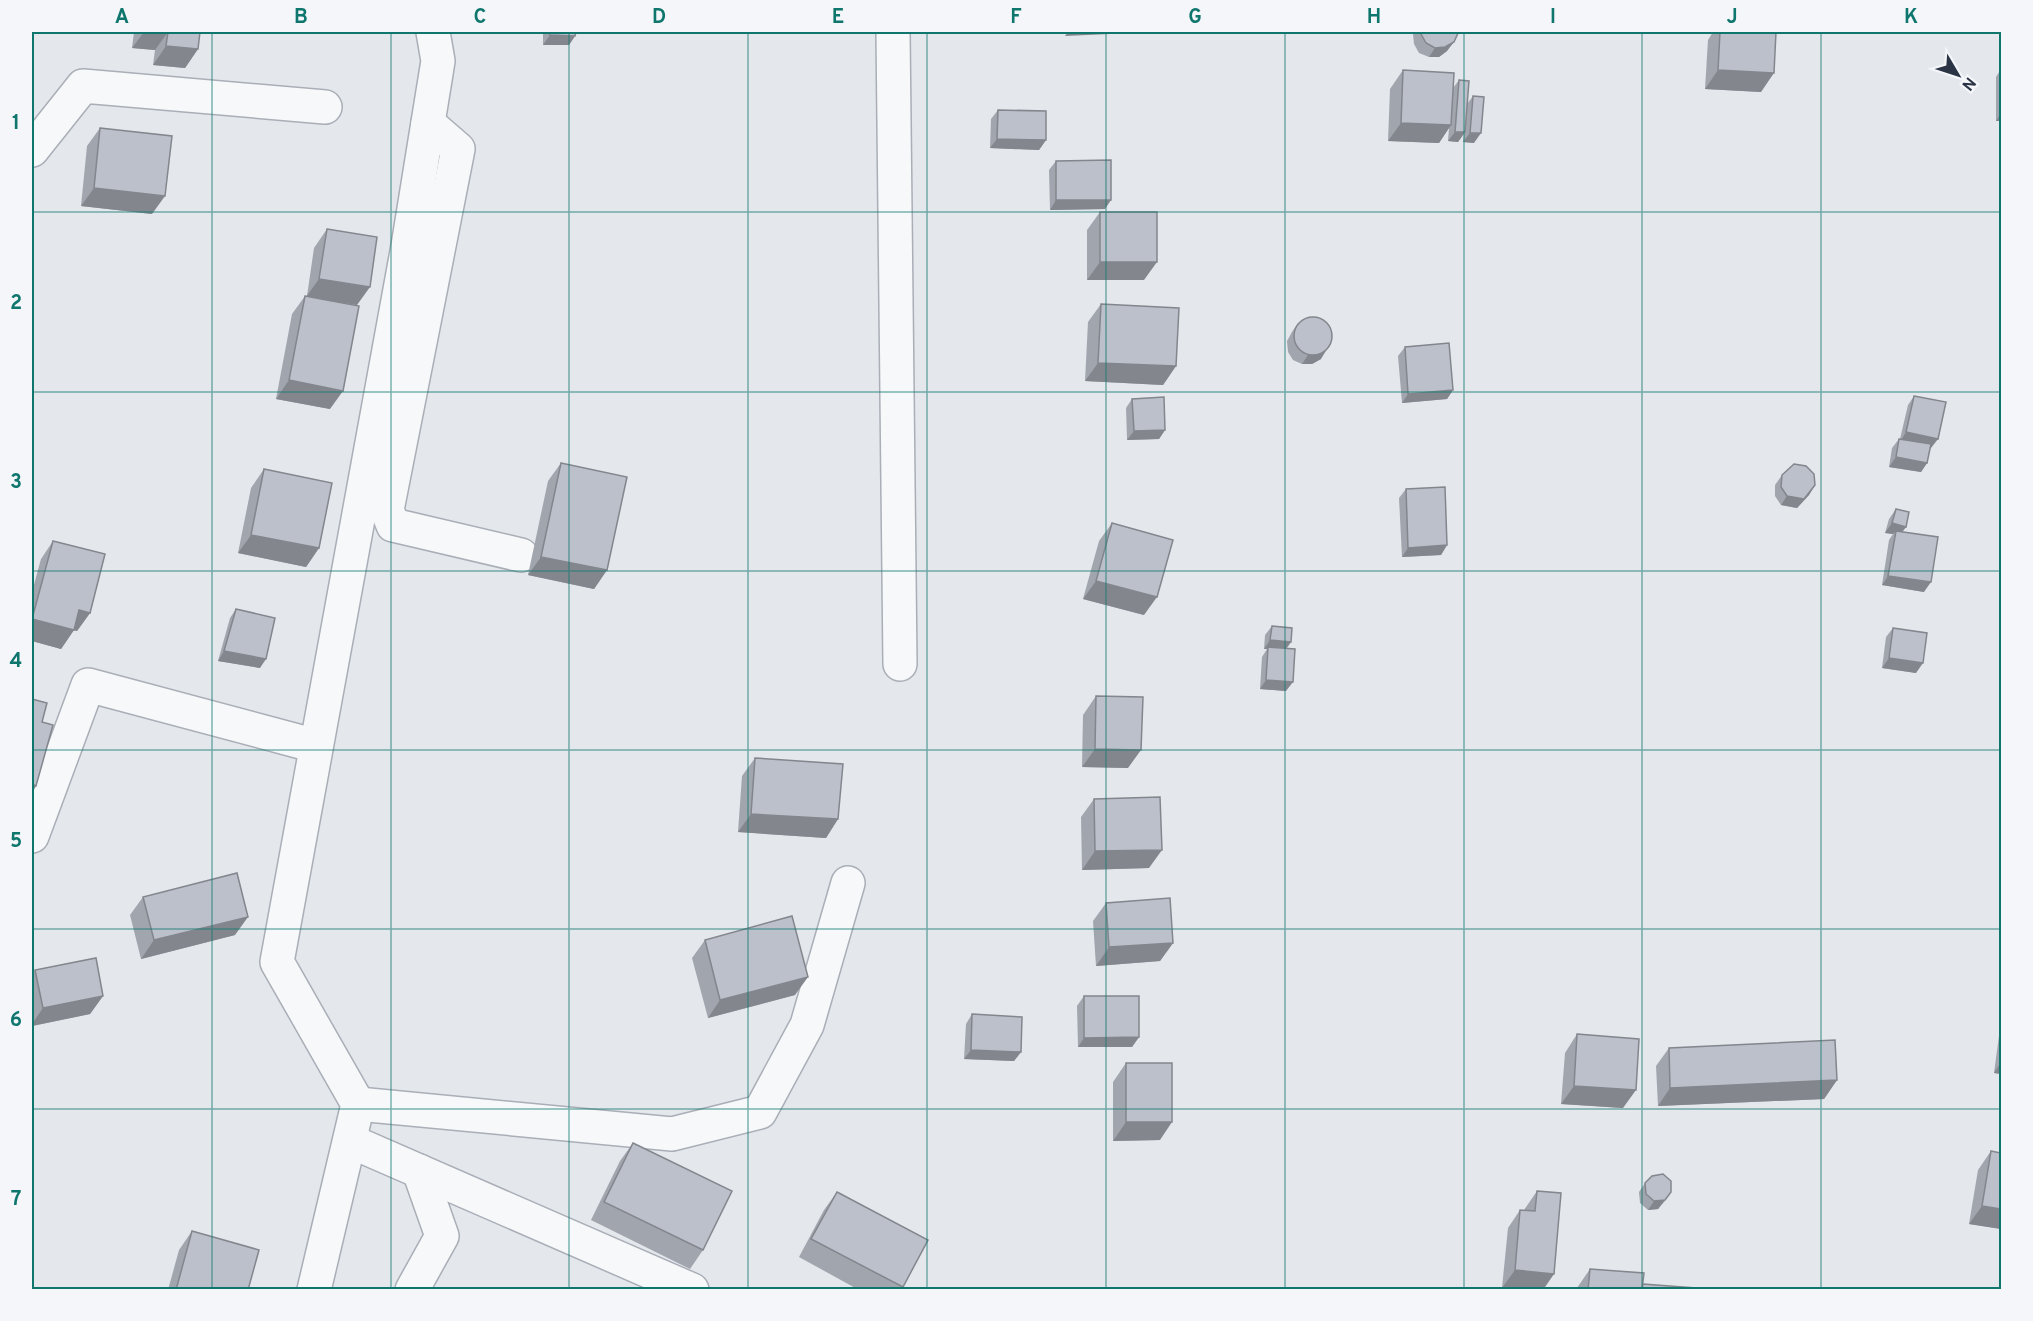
<svg xmlns="http://www.w3.org/2000/svg" width="2033" height="1321" font-family="Overpass,sans-serif">
<style>
.lines{fill:none;stroke-linecap:round;stroke-linejoin:round}
.minor-casing{stroke:#a9aeb7;stroke-width:36}
.minor{stroke:#f7f8fa;stroke-width:33}
.wall{fill:#a1a5ae}
.shaded-wall{fill:#83868d}
.building{fill:#bbc0ca;stroke:#83868d;stroke-width:1.5}
.grid{fill:none;stroke:#0f766e;stroke-width:1.5;stroke-opacity:0.55}
.neatline{fill:none;stroke:#0f766e;stroke-width:2}
.grid-label{font-size:20px;text-anchor:middle;font-weight:bold;fill:#0f766e}
</style>
<rect width="100%" height="100%" fill="#e4e7ec"/>
<g class="lines">
<g class="minor-casing">
<g id="minor">
<path d="M 893,32 L 900,664"/>
<path d="M 428,123 L 458,149 L 387,510 L 393,525 L 521,555"/>
<path d="M 32,150 L 83,86 L 325,107"/>
<path d="M 32,836 L 88,685 L 316,746"/>
<path d="M 358,1104 L 672,1134 L 760,1112 L 807,1025 L 848,883"/>
<path d="M 350,1141 L 692,1290"/>
<path d="M 314,1290 L 358,1104 L 277,962 L 408,246 L 438,61 L 433,32"/>
<path d="M 412,1290 L 442,1236 L 419,1171"/>
</g>
</g>
<use href="#minor" class="minor"/>
</g>
<g class="wall">
<path d="M 134,32 L 200,32 L 198,49 L 185,68 L 153,65 L 155,50 L 132,48 Z"/>
<path d="M 543,32 L 576,32 L 575,36 L 569,45 L 543,45 Z"/>
<path d="M 1414,32 L 1458,32 L 1447,51 L 1439,57 L 1429,57 L 1419,53 L 1414,44 L 1413,34 Z"/>
<path d="M 1713,32 L 1776,32 L 1761,92 L 1705,89 L 1708,40 Z"/>
<path d="M 2001,69 L 2001,121 L 1996,121 L 1996,77 Z"/>
<path d="M 1403,70 L 1453,88 L 1459,80 L 1467,104 L 1473,96 L 1474,143 L 1463,142 L 1464,134 L 1458,142 L 1448,141 L 1449,128 L 1439,143 L 1388,141 L 1390,89 Z"/>
<path d="M 998,110 L 1046,140 L 1039,150 L 990,148 L 991,119 Z"/>
<path d="M 100,128 L 152,214 L 81,206 L 87,146 Z"/>
<path d="M 1056,161 L 1105,209 L 1050,210 L 1049,170 Z"/>
<path d="M 1100,212 L 1144,280 L 1087,280 L 1087,230 Z"/>
<path d="M 327,229 L 357,305 L 328,301 L 330,409 L 276,399 L 292,314 L 305,296 L 307,296 L 314,248 Z"/>
<path d="M 1101,304 L 1176,366 L 1163,385 L 1085,381 L 1088,322 Z"/>
<path d="M 1298,323 L 1321,359 L 1312,364 L 1302,364 L 1293,360 L 1288,352 L 1287,341 L 1292,332 Z"/>
<path d="M 1405,347 L 1453,390 L 1447,399 L 1402,403 L 1398,356 Z"/>
<path d="M 1914,396 L 1931,448 L 1930,448 L 1927,463 L 1921,472 L 1889,467 L 1892,448 L 1899,439 L 1900,439 L 1908,405 Z"/>
<path d="M 1132,399 L 1165,430 L 1159,439 L 1127,440 L 1126,408 Z"/>
<path d="M 561,463 L 607,570 L 594,589 L 528,575 L 548,481 Z"/>
<path d="M 264,469 L 319,548 L 306,567 L 238,553 L 251,488 Z"/>
<path d="M 1782,475 L 1815,485 L 1809,495 L 1797,508 L 1781,505 L 1775,496 L 1775,485 Z"/>
<path d="M 1406,489 L 1447,545 L 1441,555 L 1402,557 L 1399,498 Z"/>
<path d="M 1896,509 L 1906,527 L 1902,532 L 1924,592 L 1882,585 L 1889,540 L 1893,534 L 1885,533 L 1889,519 Z"/>
<path d="M 1112,523 L 1144,615 L 1083,599 L 1099,541 Z"/>
<path d="M 53,541 L 90,613 L 77,631 L 74,630 L 61,649 L 32,641 L 32,592 L 41,559 Z"/>
<path d="M 236,609 L 260,668 L 218,661 L 230,618 Z"/>
<path d="M 1272,626 L 1291,642 L 1287,648 L 1286,691 L 1260,689 L 1262,657 L 1267,649 L 1264,649 L 1265,635 Z"/>
<path d="M 1893,628 L 1916,673 L 1882,668 L 1886,637 Z"/>
<path d="M 1096,696 L 1128,768 L 1082,767 L 1083,715 Z"/>
<path d="M 755,758 L 838,819 L 826,838 L 738,832 L 742,776 Z"/>
<path d="M 1094,799 L 1149,868 L 1082,870 L 1081,817 Z"/>
<path d="M 143,897 L 235,935 L 141,959 L 130,915 Z"/>
<path d="M 1106,903 L 1173,943 L 1160,961 L 1096,966 L 1093,921 Z"/>
<path d="M 705,940 L 795,995 L 708,1018 L 692,958 Z"/>
<path d="M 35,970 L 103,996 L 90,1014 L 32,1026 L 32,976 Z"/>
<path d="M 1084,996 L 1139,1037 L 1132,1047 L 1078,1047 L 1077,1006 Z"/>
<path d="M 972,1014 L 1021,1052 L 1014,1061 L 964,1059 L 966,1024 Z"/>
<path d="M 2001,1021 L 2001,1074 L 1994,1073 Z"/>
<path d="M 1577,1034 L 1623,1108 L 1561,1104 L 1565,1053 Z"/>
<path d="M 1669,1048 L 1837,1080 L 1824,1099 L 1658,1106 L 1656,1066 Z"/>
<path d="M 1126,1063 L 1160,1140 L 1113,1141 L 1113,1082 Z"/>
<path d="M 633,1143 L 703,1250 L 690,1269 L 591,1220 L 620,1161 Z"/>
<path d="M 1991,1151 L 2001,1229 L 1969,1224 L 1978,1170 Z"/>
<path d="M 1645,1183 L 1665,1201 L 1658,1209 L 1648,1210 L 1640,1203 L 1639,1192 Z"/>
<path d="M 1537,1191 L 1543,1290 L 1514,1290 L 1502,1288 L 1508,1228 L 1520,1210 L 1524,1210 Z"/>
<path d="M 837,1192 L 903,1287 L 901,1290 L 859,1290 L 799,1257 L 824,1210 Z"/>
<path d="M 192,1231 L 248,1290 L 168,1290 L 179,1250 Z"/>
<path d="M 1590,1269 L 1643,1284 L 1696,1290 L 1577,1290 L 1577,1288 Z"/>
</g>
<g class="shaded-wall">
<path d="M 144,32 L 168,32 L 155,50 L 132,48 Z"/>
<path d="M 1068,32 L 1133,32 L 1132,33 L 1065,36 Z"/>
<path d="M 550,35 L 575,36 L 569,45 L 543,45 Z"/>
<path d="M 1454,42 L 1447,51 L 1439,57 L 1429,57 L 1435,48 Z"/>
<path d="M 166,46 L 198,49 L 185,68 L 153,65 Z"/>
<path d="M 1718,70 L 1774,73 L 1761,92 L 1705,89 Z"/>
<path d="M 2001,113 L 2001,121 L 1996,121 Z"/>
<path d="M 1401,123 L 1451,125 L 1439,143 L 1388,141 Z"/>
<path d="M 1455,132 L 1465,132 L 1458,142 L 1448,141 Z"/>
<path d="M 1470,133 L 1481,133 L 1474,143 L 1463,142 Z"/>
<path d="M 997,139 L 1046,140 L 1039,150 L 990,148 Z"/>
<path d="M 94,188 L 165,196 L 152,214 L 81,206 Z"/>
<path d="M 1056,200 L 1111,200 L 1105,209 L 1050,210 Z"/>
<path d="M 1100,262 L 1157,262 L 1144,280 L 1087,280 Z"/>
<path d="M 319,279 L 370,287 L 357,305 L 306,297 Z"/>
<path d="M 1327,349 L 1321,359 L 1312,364 L 1302,364 L 1308,355 Z"/>
<path d="M 1098,363 L 1176,366 L 1163,385 L 1085,381 Z"/>
<path d="M 289,380 L 343,391 L 330,409 L 276,399 Z"/>
<path d="M 1453,390 L 1447,399 L 1402,403 L 1408,394 Z"/>
<path d="M 1165,430 L 1159,439 L 1127,440 L 1134,431 Z"/>
<path d="M 1906,432 L 1938,439 L 1931,448 L 1900,442 Z"/>
<path d="M 1896,457 L 1927,463 L 1921,472 L 1889,467 Z"/>
<path d="M 1815,485 L 1809,495 L 1797,508 L 1781,505 L 1787,496 Z"/>
<path d="M 1892,523 L 1906,527 L 1899,536 L 1896,531 L 1893,534 L 1885,533 Z"/>
<path d="M 251,535 L 319,548 L 306,567 L 238,553 Z"/>
<path d="M 1447,545 L 1441,555 L 1402,557 L 1408,548 Z"/>
<path d="M 541,557 L 607,570 L 594,589 L 528,575 Z"/>
<path d="M 1888,576 L 1931,582 L 1924,592 L 1882,585 Z"/>
<path d="M 1096,581 L 1157,597 L 1144,615 L 1083,599 Z"/>
<path d="M 79,610 L 90,613 L 77,631 L 66,628 Z"/>
<path d="M 32,619 L 74,630 L 61,649 L 32,641 Z"/>
<path d="M 1270,640 L 1291,642 L 1284,651 L 1268,647 L 1267,649 L 1264,649 Z"/>
<path d="M 224,651 L 266,659 L 260,668 L 218,661 Z"/>
<path d="M 1889,658 L 1923,663 L 1916,673 L 1882,668 Z"/>
<path d="M 1266,680 L 1293,682 L 1286,691 L 1260,689 Z"/>
<path d="M 1095,749 L 1141,750 L 1128,768 L 1082,767 Z"/>
<path d="M 32,784 L 36,786 L 32,793 Z"/>
<path d="M 751,814 L 838,819 L 826,838 L 738,832 Z"/>
<path d="M 1162,850 L 1149,868 L 1082,870 L 1095,851 Z"/>
<path d="M 248,917 L 235,935 L 141,959 L 154,940 Z"/>
<path d="M 1173,943 L 1160,961 L 1096,966 L 1109,947 Z"/>
<path d="M 808,977 L 795,995 L 708,1018 L 720,1000 Z"/>
<path d="M 103,996 L 90,1014 L 32,1026 L 32,1024 L 43,1008 Z"/>
<path d="M 1139,1037 L 1132,1047 L 1078,1047 L 1084,1038 Z"/>
<path d="M 971,1050 L 1021,1052 L 1014,1061 L 964,1059 Z"/>
<path d="M 2001,1062 L 2001,1074 L 1994,1073 Z"/>
<path d="M 1837,1080 L 1824,1099 L 1658,1106 L 1670,1088 Z"/>
<path d="M 1574,1086 L 1636,1090 L 1623,1108 L 1561,1104 Z"/>
<path d="M 1126,1122 L 1172,1122 L 1160,1140 L 1113,1141 Z"/>
<path d="M 1671,1192 L 1658,1209 L 1648,1210 L 1654,1201 Z"/>
<path d="M 1982,1206 L 2001,1209 L 2001,1229 L 1969,1224 Z"/>
<path d="M 1515,1270 L 1554,1274 L 1543,1290 L 1514,1290 L 1502,1288 Z"/>
</g>
<g class="building">
<path d="M 165,32 L 200,32 L 198,49 L 166,46 L 168,32 Z"/>
<path d="M 550,32 L 576,32 L 575,36 L 550,35 Z"/>
<path d="M 1420,32 L 1458,32 L 1458,33 L 1454,42 L 1445,47 L 1435,48 L 1426,43 L 1421,34 Z"/>
<path d="M 1720,32 L 1776,32 L 1774,73 L 1718,70 Z"/>
<path d="M 1403,70 L 1454,73 L 1451,125 L 1401,123 Z"/>
<path d="M 1459,80 L 1469,81 L 1465,132 L 1455,132 Z"/>
<path d="M 1473,96 L 1484,97 L 1481,133 L 1470,133 Z"/>
<path d="M 998,110 L 1046,111 L 1046,140 L 997,139 Z"/>
<path d="M 100,128 L 172,136 L 165,196 L 94,188 Z"/>
<path d="M 1111,160 L 1111,200 L 1056,200 L 1056,161 Z"/>
<rect x="1100" y="212" width="57" height="50"/>
<path d="M 327,229 L 377,237 L 370,287 L 319,279 Z"/>
<path d="M 305,296 L 359,306 L 343,391 L 289,380 Z"/>
<path d="M 1101,304 L 1179,308 L 1176,366 L 1098,363 Z"/>
<circle cx="1313" cy="336" r="19"/>
<path d="M 1449,343 L 1453,390 L 1408,394 L 1405,347 Z"/>
<path d="M 1914,396 L 1946,402 L 1938,439 L 1906,432 Z"/>
<path d="M 1164,397 L 1165,430 L 1134,431 L 1132,399 Z"/>
<path d="M 1899,439 L 1931,444 L 1927,463 L 1896,457 Z"/>
<path d="M 561,463 L 627,477 L 607,570 L 541,557 Z"/>
<path d="M 1794,464 L 1806,466 L 1814,474 L 1815,485 L 1804,499 L 1787,496 L 1781,487 L 1782,475 Z"/>
<path d="M 264,469 L 332,483 L 319,548 L 251,535 Z"/>
<path d="M 1445,487 L 1447,545 L 1408,548 L 1406,489 Z"/>
<path d="M 1896,509 L 1909,512 L 1906,527 L 1892,523 Z"/>
<path d="M 1112,523 L 1173,540 L 1157,597 L 1096,581 Z"/>
<path d="M 1896,531 L 1938,537 L 1931,582 L 1888,576 Z"/>
<path d="M 53,541 L 105,554 L 90,613 L 79,610 L 74,630 L 32,619 Z"/>
<path d="M 236,609 L 275,618 L 266,659 L 224,651 Z"/>
<path d="M 1272,626 L 1292,628 L 1291,642 L 1270,640 Z"/>
<path d="M 1893,628 L 1927,633 L 1923,663 L 1889,658 Z"/>
<path d="M 1268,647 L 1295,649 L 1293,682 L 1266,680 Z"/>
<path d="M 1096,696 L 1143,697 L 1141,750 L 1095,749 Z"/>
<path d="M 32,699 L 47,703 L 42,722 L 53,725 L 36,786 L 32,784 Z"/>
<path d="M 755,758 L 843,764 L 838,819 L 751,814 Z"/>
<path d="M 1160,797 L 1162,850 L 1095,851 L 1094,799 Z"/>
<path d="M 237,873 L 248,917 L 154,940 L 143,897 Z"/>
<path d="M 1170,898 L 1173,943 L 1109,947 L 1106,903 Z"/>
<path d="M 792,916 L 808,977 L 720,1000 L 705,940 Z"/>
<path d="M 96,958 L 103,996 L 43,1008 L 35,970 Z"/>
<path d="M 1084,996 L 1139,996 L 1139,1037 L 1084,1038 Z"/>
<path d="M 972,1014 L 1022,1017 L 1021,1052 L 971,1050 Z"/>
<path d="M 1577,1034 L 1639,1039 L 1636,1090 L 1574,1086 Z"/>
<path d="M 1835,1040 L 1837,1080 L 1670,1088 L 1669,1048 Z"/>
<rect x="1126" y="1063" width="46" height="59"/>
<path d="M 633,1143 L 732,1191 L 703,1250 L 604,1202 Z"/>
<path d="M 1991,1151 L 2001,1153 L 2001,1209 L 1982,1206 Z"/>
<path d="M 1663,1174 L 1671,1181 L 1671,1192 L 1665,1200 L 1654,1201 L 1646,1194 L 1645,1183 L 1652,1176 Z"/>
<path d="M 1537,1191 L 1561,1193 L 1554,1274 L 1515,1270 L 1520,1210 L 1535,1211 Z"/>
<path d="M 837,1192 L 928,1240 L 903,1287 L 811,1239 Z"/>
<path d="M 192,1231 L 259,1250 L 248,1290 L 176,1290 Z"/>
<path d="M 1590,1269 L 1644,1273 L 1642,1290 L 1588,1290 Z"/>
<path d="M 1643,1284 L 1696,1288 L 1696,1290 L 1642,1290 Z"/>
</g>
<path class="grid" d="M 212,32 L 212,1290M 391,32 L 391,1290M 569,32 L 569,1290M 748,32 L 748,1290M 927,32 L 927,1290M 1106,32 L 1106,1290M 1285,32 L 1285,1290M 1464,32 L 1464,1290M 1642,32 L 1642,1290M 1821,32 L 1821,1290M 32,212 L 2002,212M 32,392 L 2002,392M 32,571 L 2002,571M 32,750 L 2002,750M 32,929 L 2002,929M 32,1109 L 2002,1109"/>
<rect width="2033" height="1321" fill="none" stroke="#f4f6f9" stroke-width="66"/>
<g transform="translate(1958 75) rotate(129)" stroke="#f4f6f9" stroke-width="4.5" paint-order="stroke">
<path d="M0-4.5L10 22L0 15L-10 22Z" fill="#2b3445"/>
<text y="-9" font-size="16" font-weight="bold" text-anchor="middle" fill="#2b3445">N</text>
</g>
<rect x="33" y="33" width="1967" height="1255" class="neatline"/>
<g class="grid-label">
<text x="122" y="23">A</text>
<text x="301" y="23">B</text>
<text x="480" y="23">C</text>
<text x="659" y="23">D</text>
<text x="838" y="23">E</text>
<text x="1016" y="23">F</text>
<text x="1195" y="23">G</text>
<text x="1374" y="23">H</text>
<text x="1553" y="23">I</text>
<text x="1732" y="23">J</text>
<text x="1911" y="23">K</text>
<text x="16" y="129">1</text>
<text x="16" y="309">2</text>
<text x="16" y="488">3</text>
<text x="16" y="667">4</text>
<text x="16" y="847">5</text>
<text x="16" y="1026">6</text>
<text x="16" y="1205">7</text>
</g>
</svg>
